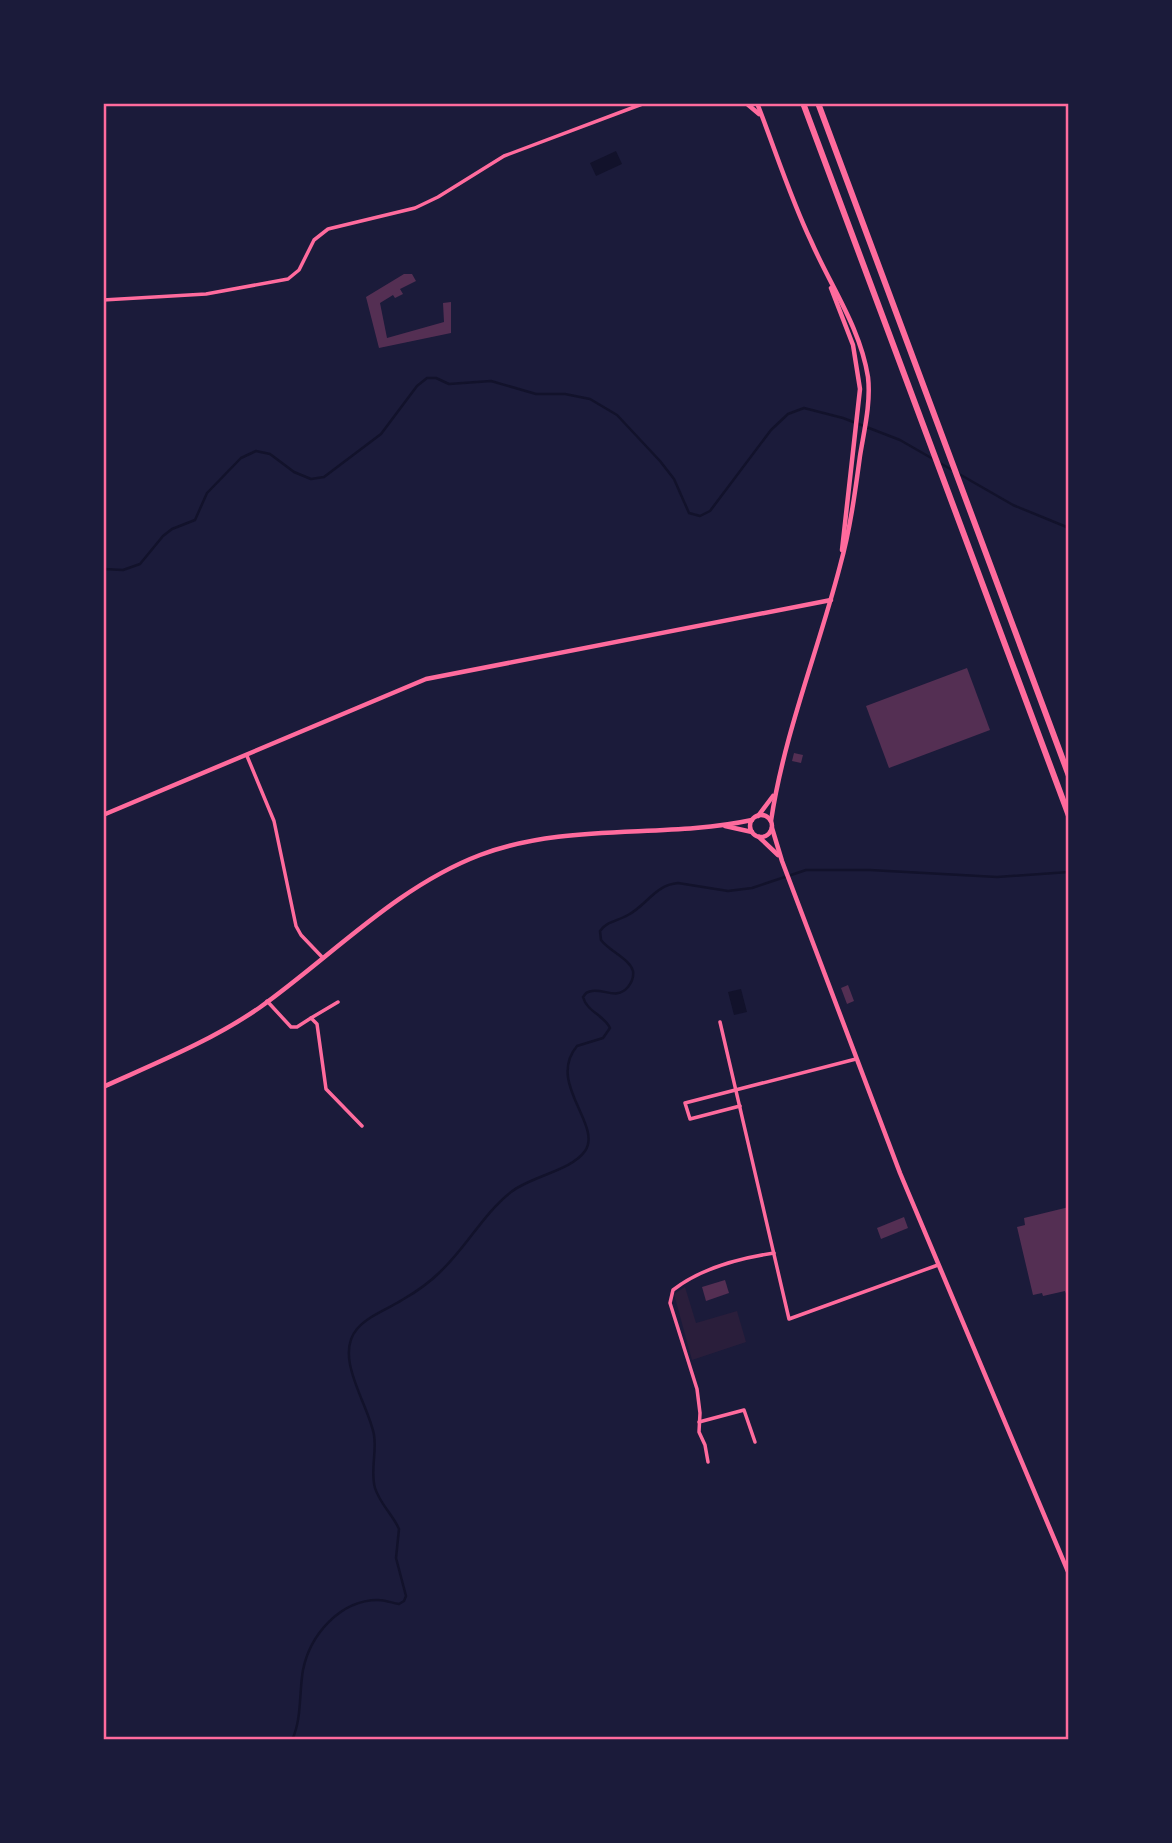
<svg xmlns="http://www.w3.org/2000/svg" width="1172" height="1843" font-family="'Work Sans',sans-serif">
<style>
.green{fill:#2a1e3b}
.water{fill:#12122b}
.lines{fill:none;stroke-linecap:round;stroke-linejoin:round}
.stream{stroke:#12122b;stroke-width:2.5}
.building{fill:#542f53}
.minor{stroke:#ff6b9d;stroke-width:3.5}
.tertiary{stroke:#ff6b9d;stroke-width:4.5}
.secondary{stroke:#ff6b9d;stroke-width:4.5}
.motorway{stroke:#ff6b9d;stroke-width:6}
.neatline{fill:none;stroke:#ff6b9d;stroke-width:2.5}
</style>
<rect width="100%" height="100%" fill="#1b1b3a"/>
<path class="green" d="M 685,1287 L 696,1323 L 737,1311 L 746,1342 L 692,1360 L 674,1294 Z"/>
<g class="water">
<path d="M 616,151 L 622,164 L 596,176 L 590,163 Z"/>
<path d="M 741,989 L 747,1012 L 734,1015 L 728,992 Z"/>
</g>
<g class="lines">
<g class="stream">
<path d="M 103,569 L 123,570 L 140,564 L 163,536 L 172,529 L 195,520 L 207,493 L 241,458 L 256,451 L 270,454 L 294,472 L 311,479 L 324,477 L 381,434 L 417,386 L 427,378 L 436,378 L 449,384 L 491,381 L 536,394 L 565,394 L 590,399 L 617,415 L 660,461 L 674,479 L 689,513 L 700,516 L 710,511 L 771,430 L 788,414 L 804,408 L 843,418 L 900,440 L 1013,505 L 1069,528"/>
<path d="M 202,1740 L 215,1740"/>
<path d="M 292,1740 C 302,1719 299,1692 303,1670 C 310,1635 340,1600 378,1600 C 385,1600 392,1603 399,1604 L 404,1601 L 406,1596 L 396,1558 L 399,1529 C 393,1515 380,1504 375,1488 C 370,1471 377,1452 374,1435 C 369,1405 333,1357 357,1329 C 368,1316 388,1309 402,1300 C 416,1292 429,1283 440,1272 C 466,1248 483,1214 511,1192 C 531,1176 571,1171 585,1151 C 603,1125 546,1083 577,1046 L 603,1038 L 610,1028 C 604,1015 587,1012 583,997 C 586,993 586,992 592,991 C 605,989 617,1000 628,987 C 632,982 634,977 633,971 C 629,958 609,951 601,940 L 600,931 C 607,921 618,921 628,915 C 647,905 655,885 678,883 L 728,891 L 752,888 L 806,870 L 870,870 L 997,877 L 1069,872"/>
</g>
</g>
<g class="building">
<path d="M 404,274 L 412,274 L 416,281 L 400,289 L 403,294 L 395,298 L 393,295 L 380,303 L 387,338 L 444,322 L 443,303 L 451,302 L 451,333 L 379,348 L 366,297 Z"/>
<path d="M 967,668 L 990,730 L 889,768 L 866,706 Z"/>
<path d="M 794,753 L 803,755 L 801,763 L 792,761 Z"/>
<path d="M 848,985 L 854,1001 L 847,1004 L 841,988 Z"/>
<path d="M 1069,1207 L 1069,1301 L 1065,1291 L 1043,1296 L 1042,1293 L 1033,1295 L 1017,1227 L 1025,1225 L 1024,1218 Z"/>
<path d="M 904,1217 L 908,1228 L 881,1239 L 877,1228 Z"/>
<path d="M 725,1280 L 729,1293 L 706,1301 L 702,1287 Z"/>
</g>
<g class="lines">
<g class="minor">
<path d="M 103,300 L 206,294 L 288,279 L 299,270 L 314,240 L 328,229 L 415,208 L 438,197 L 504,156 L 645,103"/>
<path d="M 247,756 L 274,821 L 296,926 L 301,935 L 323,958"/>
<path d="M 267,1001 L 291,1027 L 297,1027 L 311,1018 L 317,1024 L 326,1089 L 362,1126"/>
<path d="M 311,1018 L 338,1002"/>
<path d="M 720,1022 L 789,1319 L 938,1265"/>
<path d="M 740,1106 L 690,1119 L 685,1103 L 856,1059"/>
<path d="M 699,1422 L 744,1410 L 755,1442"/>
<path d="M 708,1462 L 705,1445 L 699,1432 L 700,1413 L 697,1389 L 670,1303 L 673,1290 C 700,1269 740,1258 774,1253"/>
</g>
<path class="tertiary" d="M 103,815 L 426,679 L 831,600"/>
<g class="secondary">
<path d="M 746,103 L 759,114"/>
<path d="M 757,103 C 775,149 790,197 811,241 C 831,287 860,327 868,377 C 871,403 864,431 860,456 C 855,493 850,530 840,566 C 818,651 784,734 771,821"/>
<path d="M 831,288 L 853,345 L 860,389 L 842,550"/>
<circle cx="761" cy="826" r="11"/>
<path d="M 758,816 L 773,796"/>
<path d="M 725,826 L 752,832"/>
<path d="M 772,828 L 782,861 L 900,1173 L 1069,1574"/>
<path d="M 759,837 L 778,855"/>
<path d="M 103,1087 C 156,1063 211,1041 259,1008 C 331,957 396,887 480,855 C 568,822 663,839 752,820"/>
</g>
<g class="motorway">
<path d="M 803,103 L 1069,816"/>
<path d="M 818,103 L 1069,776"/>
</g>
</g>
<rect width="1172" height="1843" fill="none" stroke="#1b1b3a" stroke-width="210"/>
<rect x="105" y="105" width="962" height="1633" class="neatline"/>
</svg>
